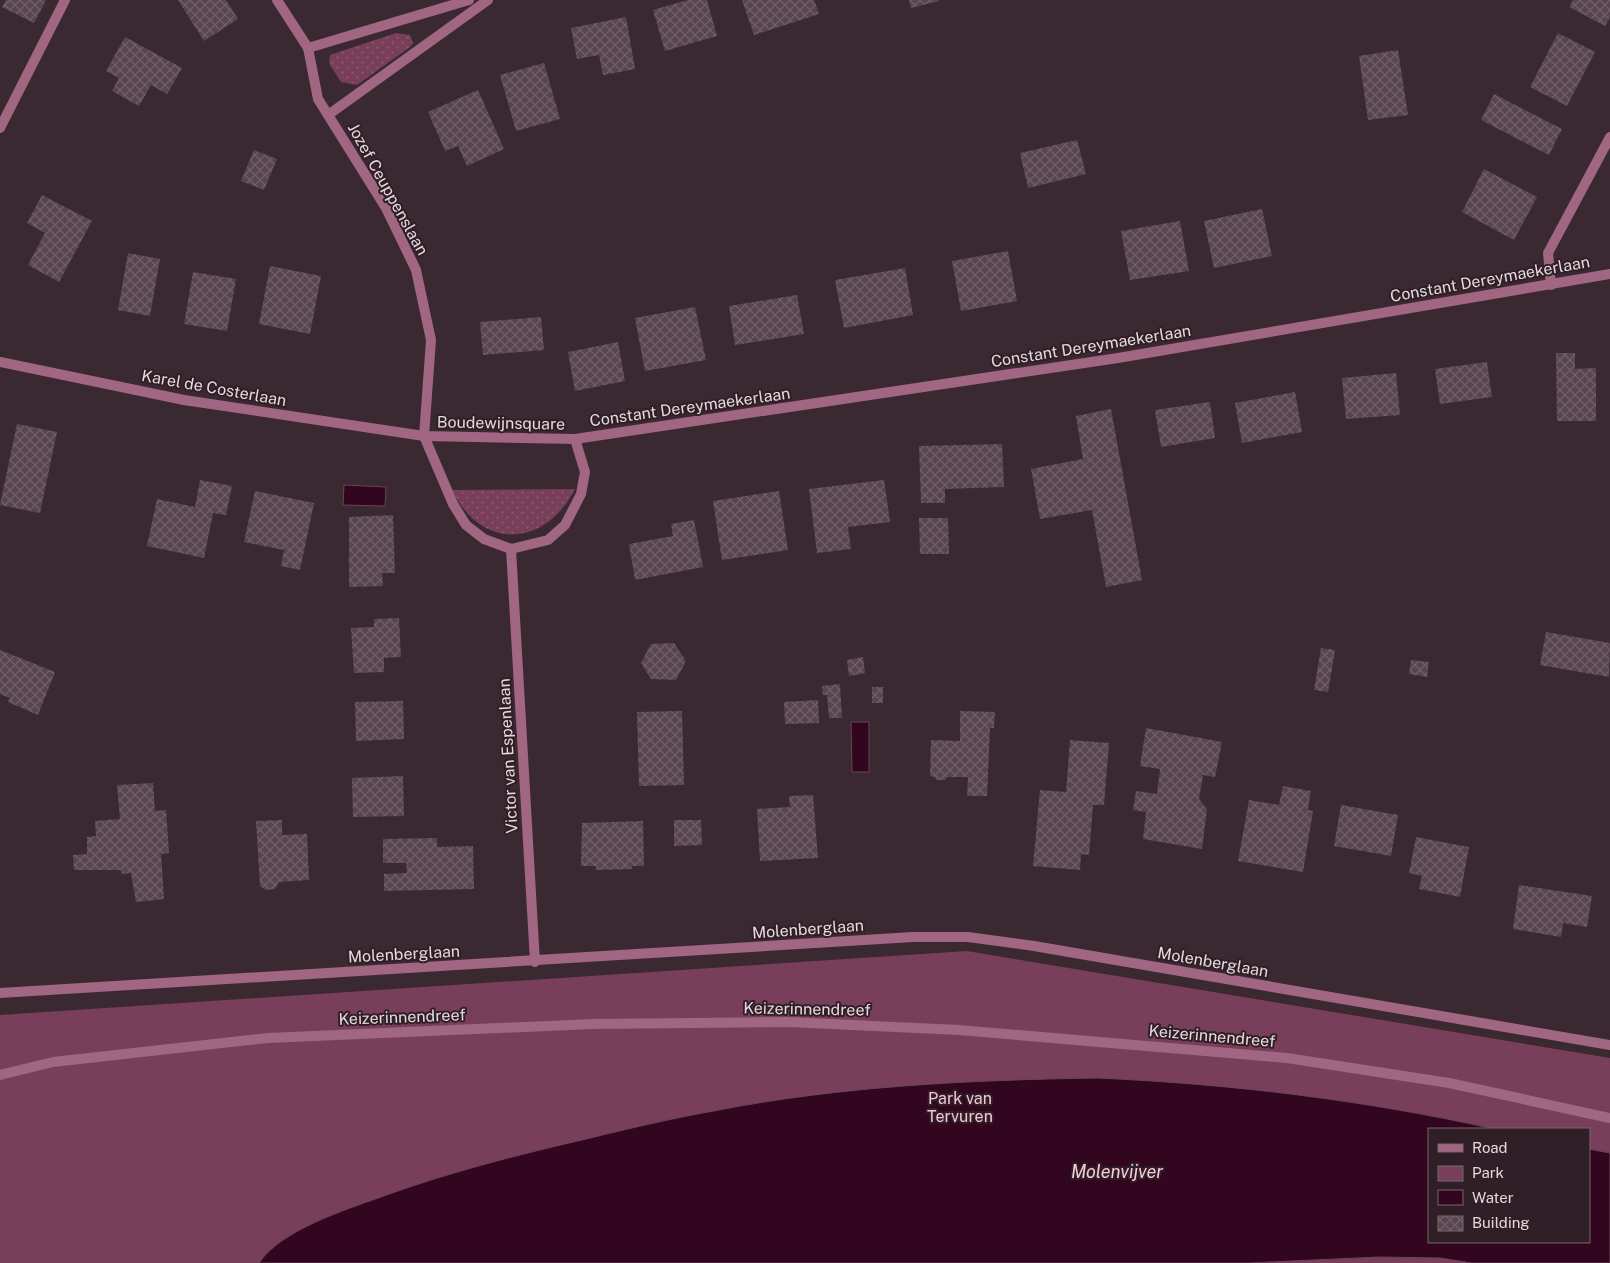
<svg xmlns="http://www.w3.org/2000/svg" width="1610" height="1263" font-family="'Public Sans',sans-serif">
<style>
.grass{fill:url(#grass-dots)}
.green{fill:#793e5a;fill-rule:evenodd}
.water{fill:#31061e;stroke:#674557}
.building{fill:url(#building-cross-hatch)}
.lines{fill:none;stroke-linecap:round;stroke-linejoin:round}
.lane{stroke:#a16681;stroke-width:10}
.street{stroke:#a16681;stroke-width:10}
.labels{text-anchor:middle;dominant-baseline:central;stroke-width:4;stroke-linejoin:round;paint-order:stroke}
.street-label{font-size:16px;fill:#e5d9dd;stroke:#301f27}
.park-label{font-size:16px;fill:#f6c5da;stroke:#301f27}
.water-label{font-size:18px;font-style:italic;fill:#fbcadf;stroke:#301f27}
</style>
<defs>
<pattern id="grass-dots" width="8" height="8" patternUnits="userSpaceOnUse" patternTransform="scale(1.25)"><rect width="8" height="8" fill="#793e5a"/><path d="M2 2h.1M6 6h.1" fill="none" stroke="#8c5971" stroke-width="1.8" stroke-linecap="round"/></pattern>
<pattern id="building-cross-hatch" width="8" height="8" patternUnits="userSpaceOnUse" patternTransform="scale(1.25)"><rect width="8" height="8" fill="#58454d"/><path d="M0 0l8 8M0 8l8-8" fill="none" stroke="#705f66"/></pattern>
</defs>
<rect width="100%" height="100%" fill="#3b2931"/>
<g class="grass">
<path d="M 396,33 L 410,35 L 413,43 L 410,47 L 357,85 L 341,82 L 329,63 L 330,55 Z"/>
<path d="M 575,489 C 545,548 481,551 452,490 Z"/>
</g>
<path class="green" d="M 967,951 L 1610,1058 L 1610,1263 L 0,1263 L 0,1015 ZM 1429,1129 L 1589,1129 L 1589,1242 L 1429,1242 Z"/>
<g class="water">
<path d="M 344,485 L 386,487 L 385,506 L 343,505 Z"/>
<path d="M 851,722 L 869,722 L 869,772 L 852,772 Z"/>
<path d="M 1097,1078 C 1232,1084 1363,1100 1495,1129 L 1429,1129 L 1429,1242 L 1589,1242 L 1589,1149 L 1610,1153 L 1610,1263 L 1472,1263 L 1440,1258 L 1379,1257 L 1248,1263 L 259,1263 C 281,1230 345,1210 381,1197 C 447,1173 513,1156 582,1140 C 627,1129 673,1118 719,1110 C 842,1086 971,1080 1097,1078 Z"/>
</g>
<g class="building">
<path d="M 6,0 L 46,0 L 34,23 L 2,7 Z"/>
<path d="M 178,0 L 226,0 L 238,19 L 204,41 Z"/>
<path d="M 688,0 L 707,0 L 717,36 L 665,51 L 653,10 Z"/>
<path d="M 742,0 L 814,0 L 819,14 L 754,35 Z"/>
<path d="M 909,0 L 939,0 L 939,1 L 911,8 Z"/>
<path d="M 1573,0 L 1610,0 L 1610,17 L 1605,26 L 1569,7 Z"/>
<path d="M 626,17 L 635,69 L 603,75 L 599,55 L 577,59 L 571,28 Z"/>
<path d="M 1558,33 L 1595,52 L 1567,106 L 1530,87 Z"/>
<path d="M 125,37 L 182,68 L 167,94 L 151,85 L 139,106 L 112,91 L 119,78 L 106,71 Z"/>
<path d="M 1398,50 L 1408,115 L 1368,120 L 1359,56 Z"/>
<path d="M 544,63 L 560,119 L 516,131 L 500,75 Z"/>
<path d="M 478,90 L 504,149 L 467,166 L 458,146 L 445,151 L 428,112 Z"/>
<path d="M 1494,94 L 1562,129 L 1549,155 L 1481,120 Z"/>
<path d="M 1077,140 L 1086,174 L 1028,188 L 1020,153 Z"/>
<path d="M 254,150 L 277,159 L 264,190 L 241,181 Z"/>
<path d="M 1484,169 L 1537,197 L 1514,240 L 1462,212 Z"/>
<path d="M 42,195 L 92,221 L 59,282 L 28,265 L 45,233 L 27,223 Z"/>
<path d="M 1262,209 L 1272,256 L 1214,268 L 1204,221 Z"/>
<path d="M 1180,221 L 1189,271 L 1130,280 L 1121,231 Z"/>
<path d="M 1008,251 L 1017,301 L 961,311 L 952,261 Z"/>
<path d="M 128,253 L 160,259 L 150,316 L 118,310 Z"/>
<path d="M 270,266 L 321,276 L 310,334 L 259,324 Z"/>
<path d="M 905,268 L 913,315 L 844,328 L 835,280 Z"/>
<path d="M 193,272 L 236,279 L 227,331 L 184,324 Z"/>
<path d="M 797,295 L 804,334 L 735,345 L 729,306 Z"/>
<path d="M 695,307 L 706,360 L 645,371 L 635,318 Z"/>
<path d="M 541,317 L 544,350 L 483,355 L 480,322 Z"/>
<path d="M 618,342 L 625,381 L 575,391 L 568,352 Z"/>
<path d="M 1556,353 L 1575,353 L 1575,369 L 1596,368 L 1596,421 L 1557,421 Z"/>
<path d="M 1487,362 L 1492,397 L 1440,404 L 1435,369 Z"/>
<path d="M 1396,373 L 1400,415 L 1346,419 L 1342,378 Z"/>
<path d="M 1295,392 L 1302,432 L 1242,443 L 1235,403 Z"/>
<path d="M 1210,402 L 1215,438 L 1161,447 L 1155,410 Z"/>
<path d="M 1111,409 L 1142,580 L 1106,587 L 1092,510 L 1040,519 L 1031,469 L 1083,459 L 1076,416 Z"/>
<path d="M 17,424 L 57,432 L 40,513 L 0,505 Z"/>
<path d="M 1002,444 L 1004,487 L 945,489 L 945,503 L 921,503 L 919,446 Z"/>
<path d="M 200,480 L 232,486 L 226,515 L 213,513 L 204,558 L 147,546 L 157,499 L 195,507 Z"/>
<path d="M 884,480 L 890,522 L 848,527 L 851,549 L 817,553 L 809,489 Z"/>
<path d="M 255,491 L 314,503 L 300,570 L 281,566 L 284,550 L 244,542 Z"/>
<path d="M 779,491 L 788,550 L 722,560 L 713,501 Z"/>
<path d="M 393,515 L 395,573 L 382,573 L 383,586 L 349,587 L 349,517 Z"/>
<path d="M 919,518 L 948,518 L 949,554 L 920,554 Z"/>
<path d="M 694,520 L 703,567 L 635,580 L 629,544 L 673,536 L 671,524 Z"/>
<path d="M 399,618 L 401,657 L 384,658 L 384,672 L 354,673 L 351,628 L 374,627 L 374,619 Z"/>
<path d="M 1546,632 L 1610,643 L 1609,677 L 1540,665 Z"/>
<path d="M 674,643 L 686,661 L 676,680 L 651,679 L 641,663 L 651,644 Z"/>
<path d="M 1321,648 L 1335,650 L 1328,692 L 1314,690 Z"/>
<path d="M 0,650 L 55,672 L 38,715 L 8,702 L 10,698 L 0,694 Z"/>
<path d="M 863,657 L 865,673 L 849,676 L 847,660 Z"/>
<path d="M 1411,660 L 1429,662 L 1427,677 L 1409,674 Z"/>
<path d="M 840,684 L 842,718 L 829,718 L 827,695 L 823,695 L 822,686 Z"/>
<rect x="872" y="687" width="11" height="16"/>
<path d="M 818,700 L 819,723 L 785,724 L 784,702 Z"/>
<path d="M 403,701 L 404,739 L 356,741 L 355,702 Z"/>
<path d="M 682,711 L 684,785 L 639,786 L 637,712 Z"/>
<path d="M 960,711 L 995,712 L 994,728 L 990,728 L 987,796 L 967,796 L 968,777 L 947,777 L 945,780 L 936,780 L 935,777 L 930,776 L 931,740 L 960,741 Z"/>
<path d="M 1146,728 L 1222,742 L 1215,777 L 1203,775 L 1199,799 L 1207,809 L 1202,849 L 1143,839 L 1146,812 L 1133,810 L 1136,791 L 1157,794 L 1160,769 L 1140,766 Z"/>
<path d="M 1070,740 L 1109,743 L 1104,805 L 1093,805 L 1089,855 L 1081,854 L 1080,870 L 1033,866 L 1040,790 L 1066,792 Z"/>
<path d="M 403,776 L 404,816 L 353,817 L 352,778 Z"/>
<path d="M 153,783 L 155,811 L 166,810 L 169,853 L 161,854 L 164,899 L 136,902 L 131,873 L 122,874 L 121,870 L 74,870 L 73,855 L 87,854 L 87,837 L 96,836 L 95,821 L 120,819 L 117,785 Z"/>
<path d="M 1283,786 L 1311,791 L 1308,810 L 1313,811 L 1303,872 L 1238,861 L 1249,800 L 1279,805 Z"/>
<path d="M 813,795 L 818,858 L 760,861 L 757,809 L 790,807 L 789,796 Z"/>
<path d="M 1341,805 L 1398,815 L 1391,856 L 1334,846 Z"/>
<path d="M 282,820 L 282,835 L 307,834 L 309,880 L 279,882 L 275,889 L 266,890 L 260,886 L 256,821 Z"/>
<path d="M 674,820 L 701,820 L 702,845 L 674,846 Z"/>
<path d="M 643,821 L 644,866 L 632,866 L 632,869 L 596,870 L 596,866 L 581,866 L 582,823 Z"/>
<path d="M 1416,837 L 1469,847 L 1460,897 L 1419,889 L 1422,876 L 1409,873 Z"/>
<path d="M 437,838 L 437,847 L 473,846 L 474,889 L 384,891 L 384,874 L 407,873 L 406,863 L 383,863 L 383,839 Z"/>
<path d="M 1519,885 L 1592,896 L 1587,927 L 1563,923 L 1561,937 L 1513,929 Z"/>
</g>
<g class="lines">
<path class="lane" d="M 0,1075 L 53,1062 L 268,1038 L 593,1024 L 788,1022 L 959,1030 L 1287,1058 L 1449,1083 L 1610,1118"/>
<g class="street">
<path d="M 277,0 L 308,48 L 318,99 L 386,208 L 416,270 L 431,340 L 424,436 L 453,504 L 466,525 L 484,539 L 511,549 L 548,540 L 565,525 L 581,494 L 585,472 L 575,439"/>
<path d="M 308,48 L 469,0"/>
<path d="M 328,115 L 488,0"/>
<path d="M 0,128 L 65,0"/>
<path d="M 1551,285 L 1548,253 L 1610,137"/>
<path d="M 0,362 L 184,400 L 424,436 L 575,439 L 1118,358 L 1610,274"/>
<path d="M 511,549 L 535,962"/>
<path d="M 0,993 L 913,937 L 968,937 L 1034,946 L 1610,1045"/>
</g>
</g>
<g class="labels">
<g class="street-label">
<text transform="translate(388 189) rotate(61)">Jozef Ceuppenslaan</text>
<text transform="translate(1490 279) rotate(-10)">Constant Dereymaekerlaan</text>
<text transform="translate(1091 346) rotate(-9)">Constant Dereymaekerlaan</text>
<text transform="translate(214 388) rotate(10)">Karel de Costerlaan</text>
<text transform="translate(690 407) rotate(-8)">Constant Dereymaekerlaan</text>
<text transform="translate(501 423) rotate(1)">Boudewijnsquare</text>
<text transform="translate(508 756) rotate(-93)">Victor van Espenlaan</text>
<text transform="translate(808 929) rotate(-4)">Molenberglaan</text>
<text transform="translate(404 954) rotate(-3)">Molenberglaan</text>
<text transform="translate(1213 962) rotate(10)">Molenberglaan</text>
<text transform="translate(807 1009) rotate(1)">Keizerinnendreef</text>
<text transform="translate(402 1017) rotate(-2)">Keizerinnendreef</text>
<text transform="translate(1212 1036) rotate(5)">Keizerinnendreef</text>
</g>
<g class="park-label">
<text x="960" y="1098">Park van<tspan x="960" dy="18">Tervuren</tspan></text>
</g>
<g class="water-label">
<text x="1117" y="1171">Molenvijver</text>
</g>
</g>
<rect x="1428" y="1128" width="162" height="115" fill="#301f27" stroke="#786970"/>
<rect x="1438" y="1144" width="25" height="8" fill="#a16681" stroke="#786970"/>
<text x="1472" y="1153" font-size="15" fill="#e5d9dd">Road</text>
<rect x="1438" y="1166" width="25" height="15" fill="#793e5a" stroke="#786970"/>
<text x="1472" y="1178" font-size="15" fill="#e5d9dd">Park</text>
<rect x="1438" y="1190" width="25" height="15" fill="#31061e" stroke="#786970"/>
<text x="1472" y="1203" font-size="15" fill="#e5d9dd">Water</text>
<rect x="1438" y="1216" width="25" height="15" fill="url(#building-cross-hatch)" stroke="#786970"/>
<text x="1472" y="1228" font-size="15" fill="#e5d9dd">Building</text>
</svg>
